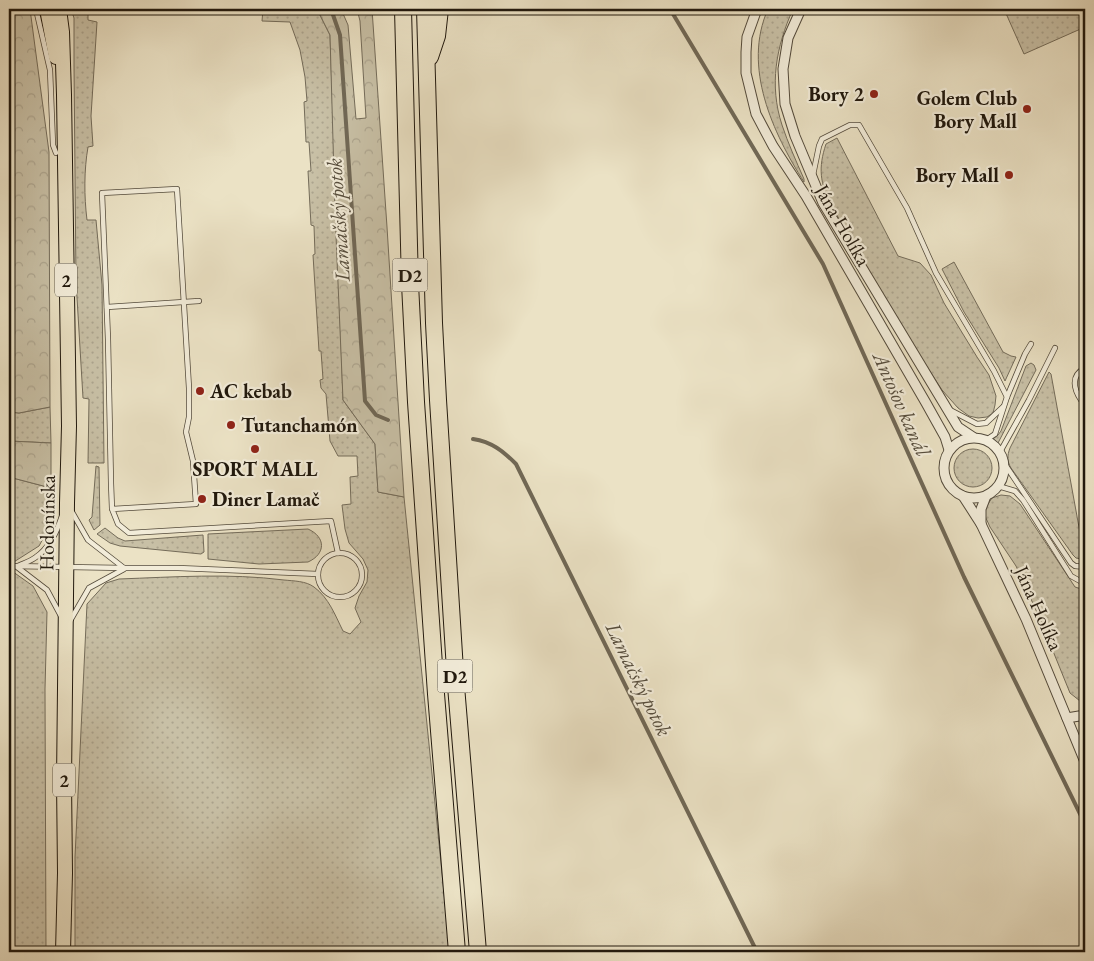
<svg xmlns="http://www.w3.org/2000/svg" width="1094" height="961" font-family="'EB Garamond',serif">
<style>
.green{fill:url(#green-dots);stroke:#746c5a}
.forest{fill:url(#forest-crowns);stroke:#746c5a}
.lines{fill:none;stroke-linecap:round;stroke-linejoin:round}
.stream{stroke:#706856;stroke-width:4}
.service-casing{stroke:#534a3b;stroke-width:6}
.minor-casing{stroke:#534a3b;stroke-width:11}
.primary-casing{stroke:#20180d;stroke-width:16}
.motorway-casing{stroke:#20180d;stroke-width:18}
.service{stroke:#f2ecd9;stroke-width:4.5}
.minor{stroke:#f2ecd9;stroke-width:9}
.primary{stroke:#ebe2c5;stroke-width:14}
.motorway{stroke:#ebe2c5;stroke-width:16}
.poi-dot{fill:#8f2418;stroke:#f2ecd9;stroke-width:2}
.labels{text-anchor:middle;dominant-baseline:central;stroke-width:4.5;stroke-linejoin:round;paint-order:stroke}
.shield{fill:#f2ecd9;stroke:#5f584a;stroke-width:1}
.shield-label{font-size:19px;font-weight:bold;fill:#20180d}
.poi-label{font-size:20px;font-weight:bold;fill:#20180d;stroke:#f2ecd9;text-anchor:end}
.street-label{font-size:20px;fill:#20180d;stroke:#f2ecd9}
.water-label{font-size:21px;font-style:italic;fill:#564d3d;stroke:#f2ecd9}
</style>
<defs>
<pattern id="green-dots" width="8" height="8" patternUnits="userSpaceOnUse" patternTransform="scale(1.25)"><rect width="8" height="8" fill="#c8c0a6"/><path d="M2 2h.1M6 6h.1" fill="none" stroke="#aca48e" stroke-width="1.8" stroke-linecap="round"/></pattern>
<pattern id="forest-crowns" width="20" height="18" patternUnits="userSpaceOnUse" patternTransform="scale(1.25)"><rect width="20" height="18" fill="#c8c0a6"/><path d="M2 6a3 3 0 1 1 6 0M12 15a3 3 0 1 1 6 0" fill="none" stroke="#aca48e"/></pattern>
</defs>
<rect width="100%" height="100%" fill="#ebe2c5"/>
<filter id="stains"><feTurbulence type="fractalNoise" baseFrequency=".004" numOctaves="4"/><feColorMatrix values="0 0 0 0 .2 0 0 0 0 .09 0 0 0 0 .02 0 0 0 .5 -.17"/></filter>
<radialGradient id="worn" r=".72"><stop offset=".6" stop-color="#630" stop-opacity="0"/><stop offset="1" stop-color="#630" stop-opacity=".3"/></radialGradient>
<g class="green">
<path d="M 71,9 L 88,9 L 88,20 L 97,22 L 91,116 L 93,146 L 88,147 C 84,170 84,196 87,220 L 96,220 L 102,285 L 104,463 L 88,463 L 89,399 L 83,398 L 76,281 L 74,65 L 74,18 Z"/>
<path d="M 263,9 L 317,9 L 330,35 L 343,400 L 375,444 L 378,492 L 404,497 L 450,952 L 75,952 L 75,857 L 87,604 L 106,583 L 119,579 C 174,577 229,573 284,580 C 294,581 306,581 314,587 C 329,598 335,615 343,631 L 350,634 L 361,622 L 355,608 L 359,596 L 367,582 L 368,570 L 363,559 L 349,543 L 345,529 L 342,505 L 351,504 L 350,477 L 358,476 L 357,456 L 338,456 L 330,441 L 326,394 L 321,388 L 320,380 L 323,379 L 321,351 L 319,351 L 313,255 L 315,254 L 314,226 L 311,225 L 308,171 L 311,171 L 309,142 L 306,142 L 304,102 L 307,101 L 305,77 L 300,50 L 290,22 L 262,21 Z"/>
<path d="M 768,9 L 793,9 C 776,47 769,85 782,125 C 788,143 796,161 804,179 L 804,182 C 773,133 742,67 768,9 Z"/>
<path d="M 1004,9 L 1085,9 L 1085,27 L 1024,54 Z"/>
<path d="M 837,138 L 898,256 L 920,263 L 931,275 L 944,303 L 977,357 L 989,375 L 996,396 L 995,405 L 993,413 L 987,417 L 978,418 L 969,416 L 958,408 L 942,390 L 907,336 L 831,205 C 820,183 818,168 826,144 Z"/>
<path d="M 954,262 L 1003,352 L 1011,356 L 1016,357 L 1005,381 L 999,368 L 964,312 L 942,269 Z"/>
<path d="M 1031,363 L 1034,365 L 1036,370 L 998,443 L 993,439 L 998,435 L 1001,431 L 1026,366 Z"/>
<path d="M 1049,372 L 1051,374 L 1085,560 L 1076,558 L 1073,555 L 1011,468 C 1007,461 1007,456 1010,448 Z"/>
<path d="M 50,407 L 51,443 L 9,441 L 9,412 L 19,413 Z"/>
<circle cx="973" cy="468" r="19"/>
<path d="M 96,466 L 99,467 L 100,525 L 94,530 L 89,520 L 92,517 Z"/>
<path d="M 9,477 L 51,488 L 54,519 L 39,546 L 9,565 Z"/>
<path d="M 1001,495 L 1010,496 L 1020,504 L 1075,587 L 1085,590 L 1085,705 L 1070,693 L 1040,619 L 1016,566 L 990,527 L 985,516 L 986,507 L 992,498 Z"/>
<path d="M 105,528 L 118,538 L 125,541 L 203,535 L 204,552 L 201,554 L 120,546 L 110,543 L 97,534 Z"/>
<path d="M 308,529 C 326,537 326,554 308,562 L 259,564 L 208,559 L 208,534 Z"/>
<path d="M 9,569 L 33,586 L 47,612 L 45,689 L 46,952 L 9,952 Z"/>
</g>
<g class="forest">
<path d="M 9,9 L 30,9 L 49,152 L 50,407 L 19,413 L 9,412 Z"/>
<path d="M 317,9 L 341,9 L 348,25 L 356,119 L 366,118 L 360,21 L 357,9 L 372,9 L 387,227 L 404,497 L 378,492 L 375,444 L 343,400 L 335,212 L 330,35 Z"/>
<path d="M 9,441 L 51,443 L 51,488 L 9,477 Z"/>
</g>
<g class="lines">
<g class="stream">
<path d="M 331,9 L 340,35 L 365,401 L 376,415 L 388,420"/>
<path d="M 670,9 L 823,264 L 964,577 L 1085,824"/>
<path d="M 473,439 C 492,442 503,451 516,464 L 757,952"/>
</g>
<g class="service-casing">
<g id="service">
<path d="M 36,9 L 50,70 L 53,145 L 56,153"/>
<path d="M 813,175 L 819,146 L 822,139 L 850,125 L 859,125 L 907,208 L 936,273 L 994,371 L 1007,397"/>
<path d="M 107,307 L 199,301"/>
<path d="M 1081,400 C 1074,389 1070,376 1085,368"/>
<path d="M 950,410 L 977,424 L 986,423 L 1003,407"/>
<path d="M 986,440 L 995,434 L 1007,397 L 1025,354 L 1031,344"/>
<path d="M 1000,452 L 1029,400 L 1055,348"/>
<path d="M 1004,463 L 1071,563 L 1075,566 L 1085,567"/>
<path d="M 998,486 L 1015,491 L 1023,500 L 1071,576 L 1080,581 L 1085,581"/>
<path d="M 112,509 L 196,504 L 193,461 L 186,432 L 189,417 L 189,388 L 177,189 L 102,193 L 108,339 L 111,483 L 112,509 L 118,524 L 129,533 L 331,521 L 338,553"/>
<path d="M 72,512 L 88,540 L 124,568"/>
<circle cx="340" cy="575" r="22"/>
<path d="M 9,566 L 125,568 L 178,568 L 318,574"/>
<path d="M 18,566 C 24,563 31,561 36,557 C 50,548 57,531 62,516"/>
<path d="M 17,567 L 47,590 L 61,616"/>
<path d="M 70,621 L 89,588 L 124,569"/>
</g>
</g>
<g class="minor-casing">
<g id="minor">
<path d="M 757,9 L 747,37 L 746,52 L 746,73 L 756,114 L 773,146 L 806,196 L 926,403 L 945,437 L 949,450"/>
<path d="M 801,9 L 788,38 L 783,69 L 785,104 L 795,136 L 823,203 L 958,427 L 973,437"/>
<circle cx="974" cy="468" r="30"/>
<path d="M 963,496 L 981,524 L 1026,619 L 1085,762"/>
<path d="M 981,524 L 981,509 L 986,496"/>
<path d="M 1067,718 L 1085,715"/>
</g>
</g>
<g class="primary-casing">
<g id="primary">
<path d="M 47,9 L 56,57"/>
<path d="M 59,9 L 62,32 L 64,95 L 69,426 L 67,503 L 64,781 L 65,873 L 63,952"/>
</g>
</g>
<g class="motorway-casing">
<g id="motorway">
<path d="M 403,9 L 410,284 L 416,402 L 436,694 L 457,952"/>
<path d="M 425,9 L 434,323 L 438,400 L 456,686 L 478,952"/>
<path d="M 430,57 L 437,36 L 440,9"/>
</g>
</g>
<use href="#service" class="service"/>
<use href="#minor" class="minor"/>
<use href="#primary" class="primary"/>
<use href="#motorway" class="motorway"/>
</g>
<g class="poi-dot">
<circle cx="874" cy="94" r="5"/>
<circle cx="1027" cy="109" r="5"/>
<circle cx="1009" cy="175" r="5"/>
<circle cx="200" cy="391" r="5"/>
<circle cx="231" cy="425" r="5"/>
<circle cx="255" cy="449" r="5"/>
<circle cx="202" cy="499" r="5"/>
</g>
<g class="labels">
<g class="shield">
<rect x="392.5" y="258.5" width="35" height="33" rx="4"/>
<rect x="55" y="263.5" width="22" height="33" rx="4"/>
<rect x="437.5" y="659.5" width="35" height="33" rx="4"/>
<rect x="53" y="763.5" width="22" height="33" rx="4"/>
</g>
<g class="shield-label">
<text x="410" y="275">D2</text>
<text x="66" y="280">2</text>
<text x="455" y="676">D2</text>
<text x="64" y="780">2</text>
</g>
<g class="poi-label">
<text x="864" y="94">Bory 2</text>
<text x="1017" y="98">Golem Club<tspan x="1017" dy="23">Bory Mall</tspan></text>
<text x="999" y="175">Bory Mall</text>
<text x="210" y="391" text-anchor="start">AC kebab</text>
<text x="241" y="425" text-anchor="start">Tutanchamón</text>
<text x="255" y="469" text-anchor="middle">SPORT MALL</text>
<text x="212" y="499" text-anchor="start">Diner Lamač</text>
</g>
<g class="street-label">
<text transform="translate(843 225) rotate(60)">Jána Holíka</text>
<text transform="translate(47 523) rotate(-89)">Hodonínska</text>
<text transform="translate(1039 608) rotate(66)">Jána Holíka</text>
</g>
<g class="water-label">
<text transform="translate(338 220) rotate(-94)">Lamačský potok</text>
<text transform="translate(902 404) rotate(66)">Antošov kanál</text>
<text transform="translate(639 679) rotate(64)">Lamačský potok</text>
</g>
</g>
<rect width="1094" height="961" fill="none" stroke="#ebe2c5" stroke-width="30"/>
<rect x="10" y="10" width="1074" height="941" fill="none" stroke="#20180d" stroke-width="2.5"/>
<rect x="15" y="15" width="1064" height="931" fill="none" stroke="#20180d"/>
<rect width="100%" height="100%" filter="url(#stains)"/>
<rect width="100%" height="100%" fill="url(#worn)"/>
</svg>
